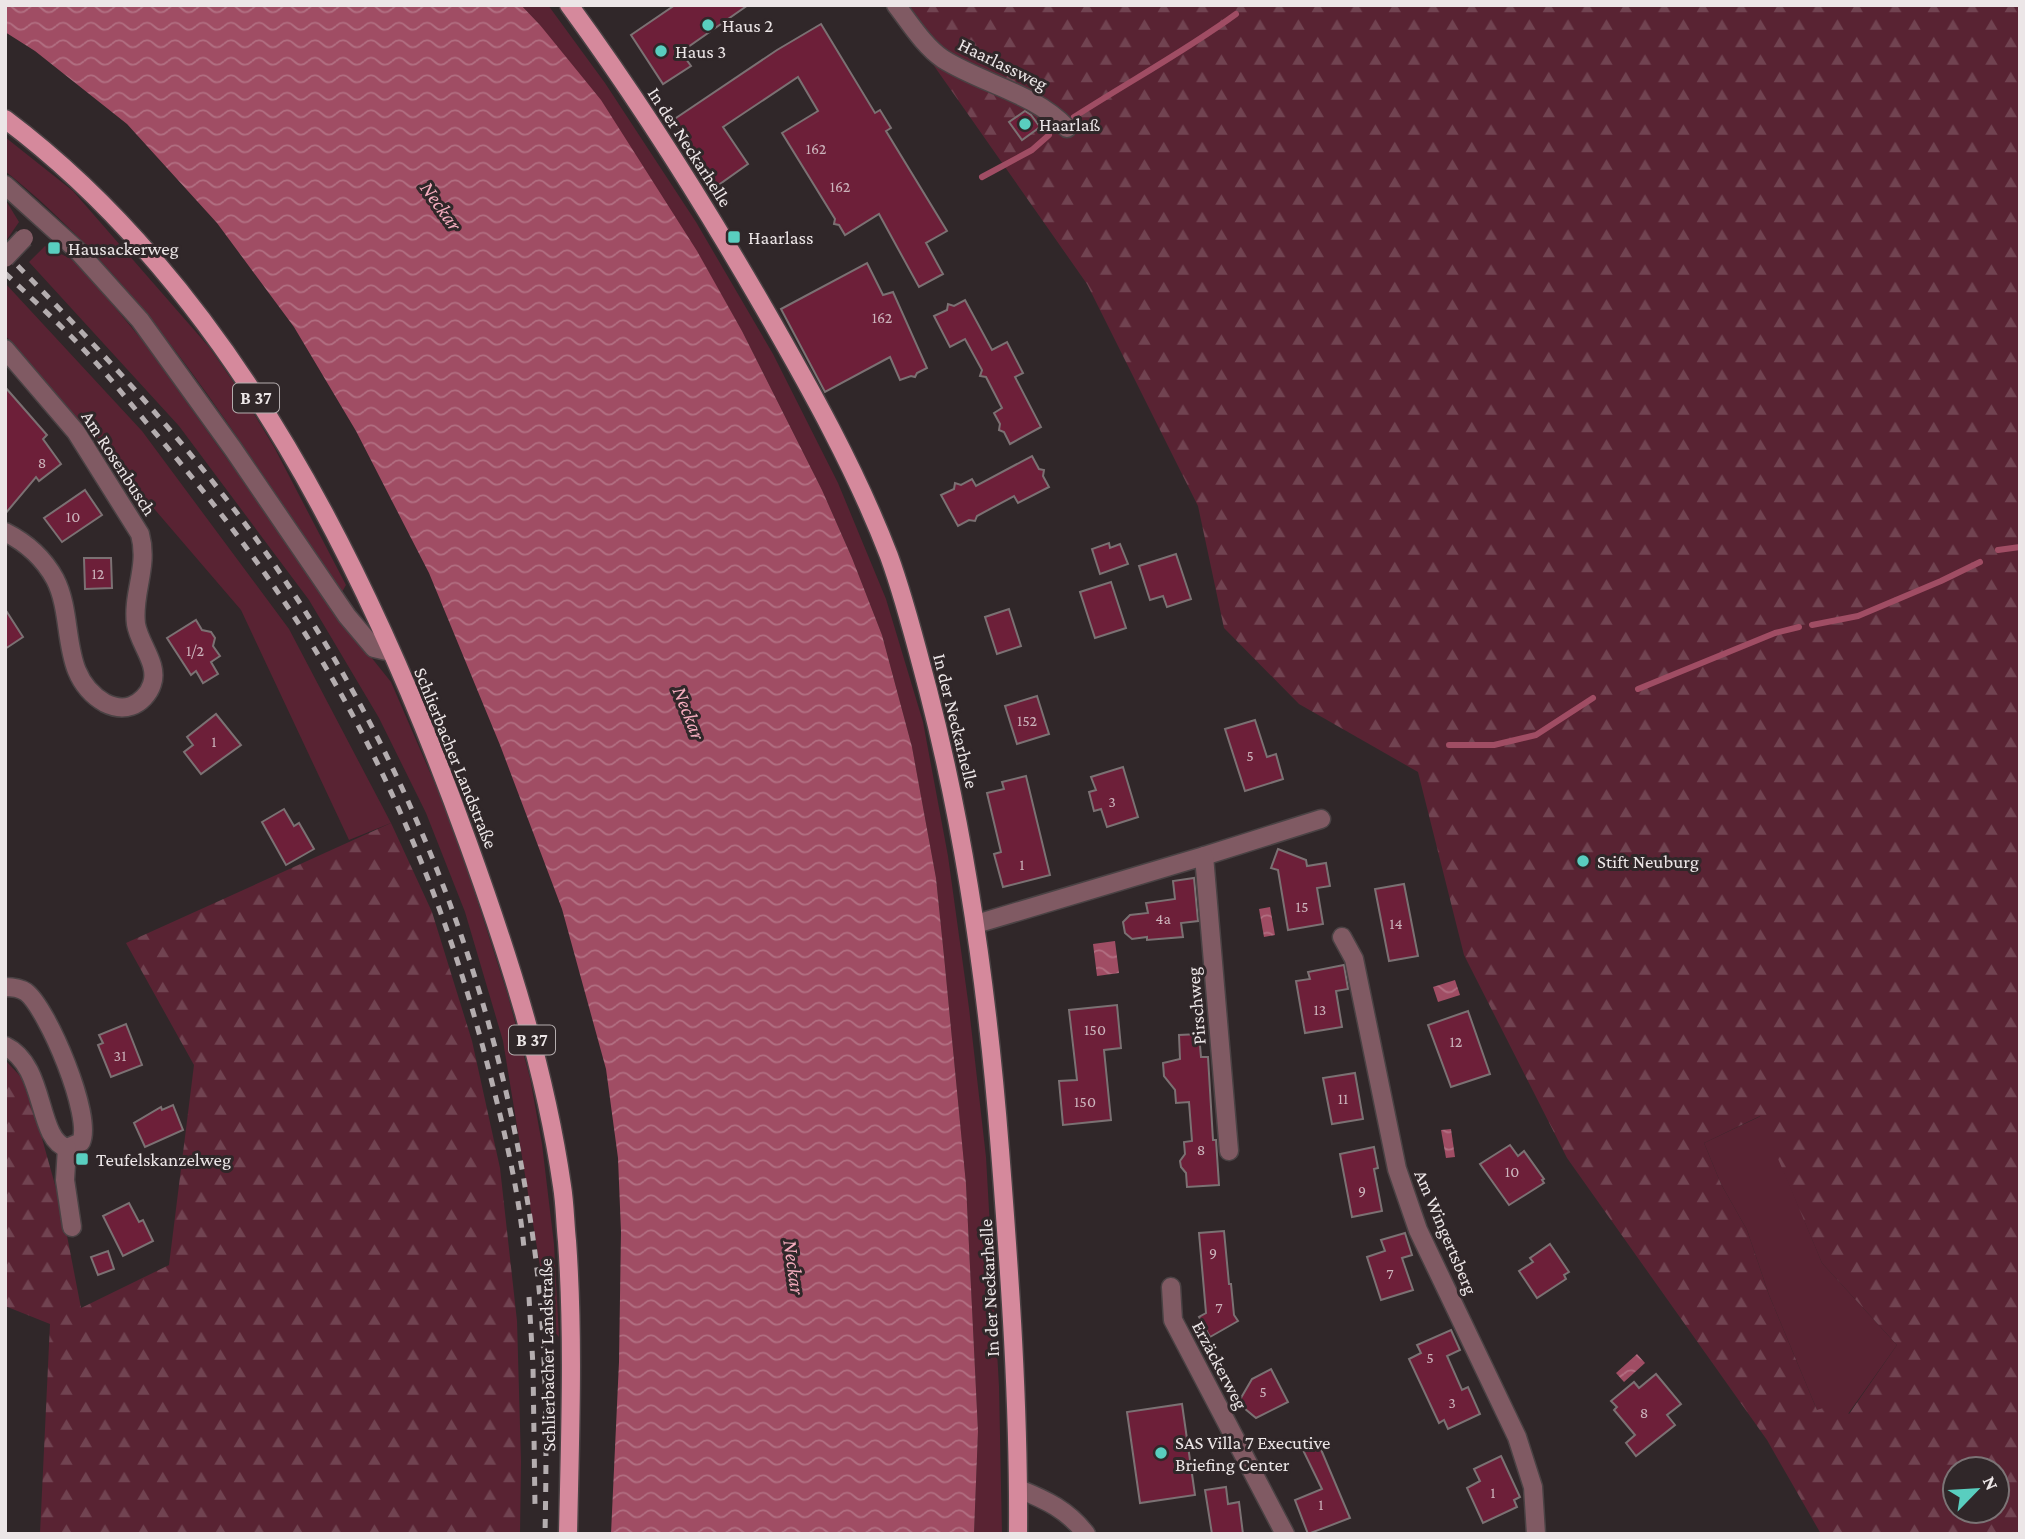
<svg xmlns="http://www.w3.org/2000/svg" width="2025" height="1539" font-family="'Crimson Pro',serif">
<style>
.grass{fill:#592333}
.forest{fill:url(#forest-firs);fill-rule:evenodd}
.water{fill:url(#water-waves)}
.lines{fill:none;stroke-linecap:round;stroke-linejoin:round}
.stream{stroke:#a04d64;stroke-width:6}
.building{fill:#6d1f39;stroke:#7b7173;stroke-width:2}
.minor-casing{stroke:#4a4244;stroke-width:21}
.major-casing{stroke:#4a4244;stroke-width:21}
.minor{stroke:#805a63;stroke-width:18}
.major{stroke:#d5899c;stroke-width:18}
.rail{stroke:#b4adaf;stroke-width:5;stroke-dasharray:9 9;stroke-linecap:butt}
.minor-bridge-casing{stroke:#4a4244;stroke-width:21;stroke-linecap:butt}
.minor-bridge{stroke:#805a63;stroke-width:18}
.poi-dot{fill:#59cebf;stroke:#302729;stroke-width:2.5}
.labels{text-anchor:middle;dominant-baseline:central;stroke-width:6;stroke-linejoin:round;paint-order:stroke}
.number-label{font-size:16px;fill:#ccb4bc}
.shield{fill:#302729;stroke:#b4adae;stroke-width:2}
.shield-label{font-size:18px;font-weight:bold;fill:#ece6e7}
.poi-label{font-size:19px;fill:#ece6e7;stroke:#302729;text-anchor:start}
.street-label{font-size:19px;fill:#ece6e7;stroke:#302729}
.water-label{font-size:21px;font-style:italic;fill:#f4adbe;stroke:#302729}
</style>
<defs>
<pattern id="forest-firs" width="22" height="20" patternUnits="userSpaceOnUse" patternTransform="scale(1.75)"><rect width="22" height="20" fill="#592333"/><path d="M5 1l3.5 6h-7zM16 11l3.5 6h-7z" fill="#714351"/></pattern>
<pattern id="water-waves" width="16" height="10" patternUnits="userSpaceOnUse" patternTransform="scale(1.75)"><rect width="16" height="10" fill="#a04d64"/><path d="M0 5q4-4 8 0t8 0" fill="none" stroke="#b26f82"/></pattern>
</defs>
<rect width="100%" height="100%" fill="#302729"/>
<g class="grass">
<path d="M 521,5 L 548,5 L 605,83 L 696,222 L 773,354 L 838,483 L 886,599 L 923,722 L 948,856 L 969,1008 L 986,1157 L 999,1386 L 1002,1534 L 974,1534 L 978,1431 L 966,1184 L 944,956 L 936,878 L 912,747 L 882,635 L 852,558 L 822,490 L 742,331 L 697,252 L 540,25 Z"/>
<path d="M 5,137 L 73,191 L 209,347 L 245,399 L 274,447 L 346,585 L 342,592 C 238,442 150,287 5,171 Z"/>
<path d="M 5,199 L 19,222 L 6,241 L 5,240 Z"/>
<path d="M 45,246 L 77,262 L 142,340 L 347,627 L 391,682 L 454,828 L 508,996 L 530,1078 L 542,1144 L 554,1244 L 559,1337 L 550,1327 L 503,1041 L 465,912 L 426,813 L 379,718 L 309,600 L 179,426 L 29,262 Z"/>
<path d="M 5,283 L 142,431 L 289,629 L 391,823 L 349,840 L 241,610 L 5,335 Z"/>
<path d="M 1761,1116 L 1822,1263 L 1897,1345 L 1848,1414 L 1817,1410 L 1769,1295 L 1747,1230 L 1721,1184 L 1704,1143 Z"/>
</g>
<g class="forest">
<path d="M 905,5 L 2020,5 L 2020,1534 L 1821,1534 L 1767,1440 L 1567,1158 L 1464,955 L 1418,772 L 1299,704 L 1224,628 L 1198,506 L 1087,284 L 918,43 ZM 1760,1116 L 1822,1263 L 1897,1345 L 1849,1414 L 1838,1403 L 1817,1410 L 1769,1295 L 1747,1230 L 1721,1184 L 1704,1143 ZM 1955,1469 L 1997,1469 L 1997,1511 L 1955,1511 Z"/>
<path d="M 391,823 L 432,912 L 472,1041 L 500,1168 L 517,1321 L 521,1462 L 520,1534 L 40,1534 L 50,1324 L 5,1306 L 5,1060 L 21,1077 L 38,1124 L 62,1210 L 81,1308 L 169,1265 L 194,1065 L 126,943 Z"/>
</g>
<g class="water">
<path d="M 5,5 L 521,5 L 540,25 L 601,100 L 697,251 L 742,331 L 822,490 L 852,558 L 882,635 L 912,747 L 936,878 L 944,956 L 966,1184 L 978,1431 L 974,1534 L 611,1534 L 619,1362 L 621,1232 L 618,1158 L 606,1069 L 562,909 L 500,745 L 429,573 L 356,431 L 294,327 L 217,223 L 127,124 L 35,51 L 5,32 Z"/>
<path d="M 1270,907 L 1275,935 L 1264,937 L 1259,909 Z"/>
<path d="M 1115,941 L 1119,973 L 1097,976 L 1093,944 Z"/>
<path d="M 1455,980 L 1460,995 L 1438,1002 L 1433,987 Z"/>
<path d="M 1451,1129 L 1455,1157 L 1446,1158 L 1441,1130 Z"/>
<path d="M 1637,1354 L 1645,1363 L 1624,1382 L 1616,1373 Z"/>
</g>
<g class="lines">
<g class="stream">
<path d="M 1074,117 C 1128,82 1184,52 1236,14"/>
<path d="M 982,177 L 1032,150 L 1049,135"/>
<path d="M 1998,550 L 2020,547"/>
<path d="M 1812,625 L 1858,616 L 1941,581 L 1980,562"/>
<path d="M 1638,689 L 1775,633 L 1799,627"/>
<path d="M 1449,745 L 1494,745 L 1536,735 L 1593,698"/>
</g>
</g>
<g class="building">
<path d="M 675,5 L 748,5 L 681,52 L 691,66 L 663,84 L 631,35 Z"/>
<path d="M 821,24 L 875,113 L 880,110 L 891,128 L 886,131 L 947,231 L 926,243 L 943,274 L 919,287 L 879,214 L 845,235 L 839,225 L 834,224 L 835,219 L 782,133 L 818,111 L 798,77 L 723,127 L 748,164 L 717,186 L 673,120 L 777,50 Z"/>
<path d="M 1025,111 L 1031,115 L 1040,127 L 1022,140 L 1009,122 Z"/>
<path d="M 867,263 L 883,295 L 893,292 L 927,368 L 917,373 L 915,377 L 911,376 L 900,380 L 890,357 L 825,392 L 781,309 Z"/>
<path d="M 965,300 L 992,350 L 1007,342 L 1023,373 L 1015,377 L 1041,427 L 1010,444 L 1004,432 L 999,430 L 1000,424 L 994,413 L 1002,408 L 986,377 L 980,376 L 982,370 L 965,339 L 950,347 L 934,316 L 947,310 L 948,304 L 954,306 Z"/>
<path d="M 5,387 L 47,435 L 43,439 L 61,464 L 39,481 L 36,477 L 5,514 Z"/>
<path d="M 1032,456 L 1039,469 L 1044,470 L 1043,476 L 1049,487 L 1018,503 L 1014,496 L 977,516 L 975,521 L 969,520 L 958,526 L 941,495 L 954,489 L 955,483 L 961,485 L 972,479 L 976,486 Z"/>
<path d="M 85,490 L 102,515 L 62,542 L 44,518 Z"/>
<path d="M 1109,543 L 1110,548 L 1120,544 L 1128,564 L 1100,574 L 1092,549 Z"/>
<path d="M 1176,554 L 1191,599 L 1167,607 L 1163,596 L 1150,600 L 1139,566 Z"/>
<path d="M 84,558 L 111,558 L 112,588 L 85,589 Z"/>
<path d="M 1111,582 L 1126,628 L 1095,638 L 1080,592 Z"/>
<path d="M 5,609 L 23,637 L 5,649 Z"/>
<path d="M 1009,609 L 1021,646 L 997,654 L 985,617 Z"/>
<path d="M 196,620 L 202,630 L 211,632 L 215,638 L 213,646 L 220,656 L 211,662 L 218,674 L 203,683 L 196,671 L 191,675 L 167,638 Z"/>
<path d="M 1037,696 L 1049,734 L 1017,744 L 1005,706 Z"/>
<path d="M 216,714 L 241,745 L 201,774 L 184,752 L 193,745 L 187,737 Z"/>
<path d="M 1255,720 L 1267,757 L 1276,754 L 1283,779 L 1245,791 L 1225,729 Z"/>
<path d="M 1123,767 L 1138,817 L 1107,827 L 1101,809 L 1094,811 L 1089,792 L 1096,790 L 1091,777 Z"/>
<path d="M 1026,776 L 1050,875 L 1003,887 L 994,854 L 1001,852 L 987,793 L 1004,789 L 1002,782 Z"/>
<path d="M 284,809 L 294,826 L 299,823 L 314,849 L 286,865 L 262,822 Z"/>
<path d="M 1278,849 L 1306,860 L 1307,866 L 1326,863 L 1330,886 L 1317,888 L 1323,924 L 1288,930 L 1278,870 L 1271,868 Z"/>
<path d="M 1194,878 L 1198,921 L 1181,923 L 1183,937 L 1147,940 L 1147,937 L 1132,939 L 1125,933 L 1123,922 L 1130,915 L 1148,913 L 1146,903 L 1175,899 L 1173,881 Z"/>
<path d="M 1404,884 L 1418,956 L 1389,961 L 1375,889 Z"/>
<path d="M 1344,965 L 1348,989 L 1336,991 L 1342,1027 L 1305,1033 L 1296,981 L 1310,979 L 1308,972 Z"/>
<path d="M 1117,1005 L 1121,1048 L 1104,1050 L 1111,1120 L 1063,1125 L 1059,1081 L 1077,1080 L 1069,1010 Z"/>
<path d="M 1468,1011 L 1490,1074 L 1451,1087 L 1428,1025 Z"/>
<path d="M 126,1024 L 142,1065 L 111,1077 L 98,1045 L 103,1043 L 99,1035 Z"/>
<path d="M 1199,1034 L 1201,1057 L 1208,1057 L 1213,1140 L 1216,1140 L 1219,1185 L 1187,1187 L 1186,1173 L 1181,1167 L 1180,1161 L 1185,1154 L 1184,1142 L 1192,1141 L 1189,1102 L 1176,1103 L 1175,1090 L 1164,1076 L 1163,1063 L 1180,1059 L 1179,1035 Z"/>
<path d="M 1355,1073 L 1363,1119 L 1332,1124 L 1323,1078 Z"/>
<path d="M 173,1105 L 183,1130 L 145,1147 L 134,1123 L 161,1107 L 162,1110 Z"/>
<path d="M 1510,1145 L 1518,1156 L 1524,1151 L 1544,1179 L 1542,1180 L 1544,1183 L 1509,1205 L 1480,1164 Z"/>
<path d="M 1374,1147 L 1378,1168 L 1374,1169 L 1382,1211 L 1352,1217 L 1340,1154 Z"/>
<path d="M 129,1203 L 139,1222 L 143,1220 L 153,1241 L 123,1256 L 103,1216 Z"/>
<path d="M 1224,1231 L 1229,1284 L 1231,1284 L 1234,1315 L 1238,1321 L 1210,1337 L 1199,1317 L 1206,1313 L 1199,1233 Z"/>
<path d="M 1405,1233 L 1412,1255 L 1402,1258 L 1413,1290 L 1381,1300 L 1367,1257 L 1385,1251 L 1381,1240 Z"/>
<path d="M 1550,1244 L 1569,1272 L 1564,1275 L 1566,1279 L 1537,1298 L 1519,1271 L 1533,1262 L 1530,1258 Z"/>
<path d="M 108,1251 L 114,1269 L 98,1275 L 91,1257 Z"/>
<path d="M 1451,1330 L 1460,1350 L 1447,1356 L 1462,1390 L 1468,1387 L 1480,1414 L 1448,1429 L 1444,1420 L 1439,1423 L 1409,1359 L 1421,1353 L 1417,1345 Z"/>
<path d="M 1271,1369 L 1288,1402 L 1256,1418 L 1238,1403 L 1252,1379 Z"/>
<path d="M 1656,1374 L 1681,1404 L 1667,1415 L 1675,1425 L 1636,1456 L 1626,1443 L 1635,1435 L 1614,1410 L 1617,1407 L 1611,1401 L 1634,1382 L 1639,1388 Z"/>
<path d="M 1182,1404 L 1195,1495 L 1140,1503 L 1127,1412 Z"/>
<path d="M 1317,1440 L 1350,1518 L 1308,1534 L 1295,1500 L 1322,1489 L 1302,1448 Z"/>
<path d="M 1501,1456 L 1520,1497 L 1514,1500 L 1517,1507 L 1483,1523 L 1467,1488 L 1480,1481 L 1474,1469 Z"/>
<path d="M 1226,1487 L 1228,1504 L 1239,1502 L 1243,1534 L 1212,1534 L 1205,1490 Z"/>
</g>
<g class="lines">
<g class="minor-casing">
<g id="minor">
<path d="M 896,5 C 910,23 924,46 943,59 C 983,84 1034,93 1067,128"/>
<path d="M 5,185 L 77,250 L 140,320 L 233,449 L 347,616 L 374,648 L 391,652"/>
<path d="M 5,349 L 76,432 L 140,534 C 149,567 132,593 136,624 C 139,644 159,664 152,684 C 149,694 140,703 131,706 C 122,709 113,707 105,703 C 58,676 76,620 55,579 C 43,557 27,543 5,532"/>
<path d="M 1204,856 L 1321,819"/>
<path d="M 976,924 L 1204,856 L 1229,1151"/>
<path d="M 1342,937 L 1354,959 L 1397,1169 L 1418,1230 L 1517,1437 L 1533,1487 L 1536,1534"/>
<path d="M 5,987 C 13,987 20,988 26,992 C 48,1009 93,1117 81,1142 L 67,1148 C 36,1139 47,1066 5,1046"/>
<path d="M 67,1148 L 65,1180 L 72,1227"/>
<path d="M 1171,1287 L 1173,1320 L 1285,1534"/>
<path d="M 1019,1489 C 1046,1500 1068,1510 1086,1534"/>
</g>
</g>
<g class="major-casing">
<g id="major">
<path d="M 569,5 C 640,102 704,204 764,308 C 810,388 856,470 889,556 C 905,600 916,645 928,690 C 967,841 988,994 1000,1150 C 1010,1277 1019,1406 1018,1534"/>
<path d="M 5,119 C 234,291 373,579 468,843 C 508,954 545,1068 562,1186 C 565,1204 565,1223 567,1241 C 574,1338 570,1436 568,1534"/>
</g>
</g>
<use href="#minor" class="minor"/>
<use href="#major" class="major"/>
<g class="rail">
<path d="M 5,253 C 108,357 209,465 290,588 C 420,783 501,1006 533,1238 C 547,1336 547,1435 545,1534"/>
<path d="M 5,273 C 32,299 61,325 86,352 C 107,374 126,398 145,421 C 206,492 265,568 314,648 C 392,775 449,916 486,1059 C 502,1121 518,1185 524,1248"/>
<path d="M 529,1297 L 533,1366 L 535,1507"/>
</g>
<g class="minor-bridge-casing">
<path id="minor-bridge" d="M 5,258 L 24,238"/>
</g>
<use href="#minor-bridge" class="minor-bridge"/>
</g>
<g class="poi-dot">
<circle cx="708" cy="25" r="7"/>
<circle cx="661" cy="51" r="7"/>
<circle cx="1025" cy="124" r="7"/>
<rect x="727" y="230" width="14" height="14" rx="3.5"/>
<rect x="47" y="241" width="14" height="14" rx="3.5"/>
<circle cx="1583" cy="861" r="7"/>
<rect x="75" y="1152" width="14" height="14" rx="3.5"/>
<circle cx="1161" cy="1453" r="7"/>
</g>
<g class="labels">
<g class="number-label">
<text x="816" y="148">162</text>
<text x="840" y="186">162</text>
<text x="882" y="317">162</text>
<text x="42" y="462">8</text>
<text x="73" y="516">10</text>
<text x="98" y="573">12</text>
<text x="195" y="650">1/2</text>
<text x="1027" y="720">152</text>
<text x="214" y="741">1</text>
<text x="1250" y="755">5</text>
<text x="1112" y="801">3</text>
<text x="1022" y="864">1</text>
<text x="1302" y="906">15</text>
<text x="1163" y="918">4a</text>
<text x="1396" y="923">14</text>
<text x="1320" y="1009">13</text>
<text x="1095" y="1029">150</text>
<text x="1456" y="1041">12</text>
<text x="120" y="1055">31</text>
<text x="1343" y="1098">11</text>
<text x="1085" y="1101">150</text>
<text x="1201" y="1149">8</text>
<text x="1512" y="1171">10</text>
<text x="1362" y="1190">9</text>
<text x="1213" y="1252">9</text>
<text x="1390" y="1273">7</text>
<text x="1219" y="1307">7</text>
<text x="1430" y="1357">5</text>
<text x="1263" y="1391">5</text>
<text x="1452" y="1402">3</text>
<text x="1644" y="1412">8</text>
<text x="1493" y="1492">1</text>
<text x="1321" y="1504">1</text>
</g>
<g class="shield">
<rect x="233" y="383.5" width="46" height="29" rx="5"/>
<rect x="509" y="1025.5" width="46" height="29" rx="5"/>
</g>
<g class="shield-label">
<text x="256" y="398">B 37</text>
<text x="532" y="1040">B 37</text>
</g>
<g class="poi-label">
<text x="722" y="25">Haus 2</text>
<text x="675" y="51">Haus 3</text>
<text x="1039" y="124">Haarlaß</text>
<text x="748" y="237">Haarlass</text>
<text x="68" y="248">Hausackerweg</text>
<text x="1597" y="861">Stift Neuburg</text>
<text x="96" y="1159">Teufelskanzelweg</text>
<text x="1175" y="1442">SAS Villa 7 Executive<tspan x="1175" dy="22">Briefing Center</tspan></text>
</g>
<g class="street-label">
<text transform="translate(1003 64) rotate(26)">Haarlassweg</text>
<text transform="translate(690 147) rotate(57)">In der Neckarhelle</text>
<text transform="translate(119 463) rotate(57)">Am Rosenbusch</text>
<text transform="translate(956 721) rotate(76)">In der Neckarhelle</text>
<text transform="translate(456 758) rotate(68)">Schlierbacher Landstraße</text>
<text transform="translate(1196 1006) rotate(-95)">Pirschweg</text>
<text transform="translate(1446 1232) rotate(67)">Am Wingertsberg</text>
<text transform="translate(989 1288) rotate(-93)">In der Neckarhelle</text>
<text transform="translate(547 1355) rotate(-91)">Schlierbacher Landstraße</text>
<text transform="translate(1220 1365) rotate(62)">Erzäckerweg</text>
</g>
<g class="water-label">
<text transform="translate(441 206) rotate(54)">Neckar</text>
<text transform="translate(689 713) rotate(68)">Neckar</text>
<text transform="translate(794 1267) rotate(82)">Neckar</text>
</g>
</g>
<rect width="2025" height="1539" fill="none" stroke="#ece6e7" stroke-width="14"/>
<g transform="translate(1976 1490) rotate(65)"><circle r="33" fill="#302729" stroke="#7b7375" stroke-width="2"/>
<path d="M0-5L12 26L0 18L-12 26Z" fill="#59cebf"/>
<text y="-10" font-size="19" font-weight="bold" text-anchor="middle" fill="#ece6e7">N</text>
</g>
</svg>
